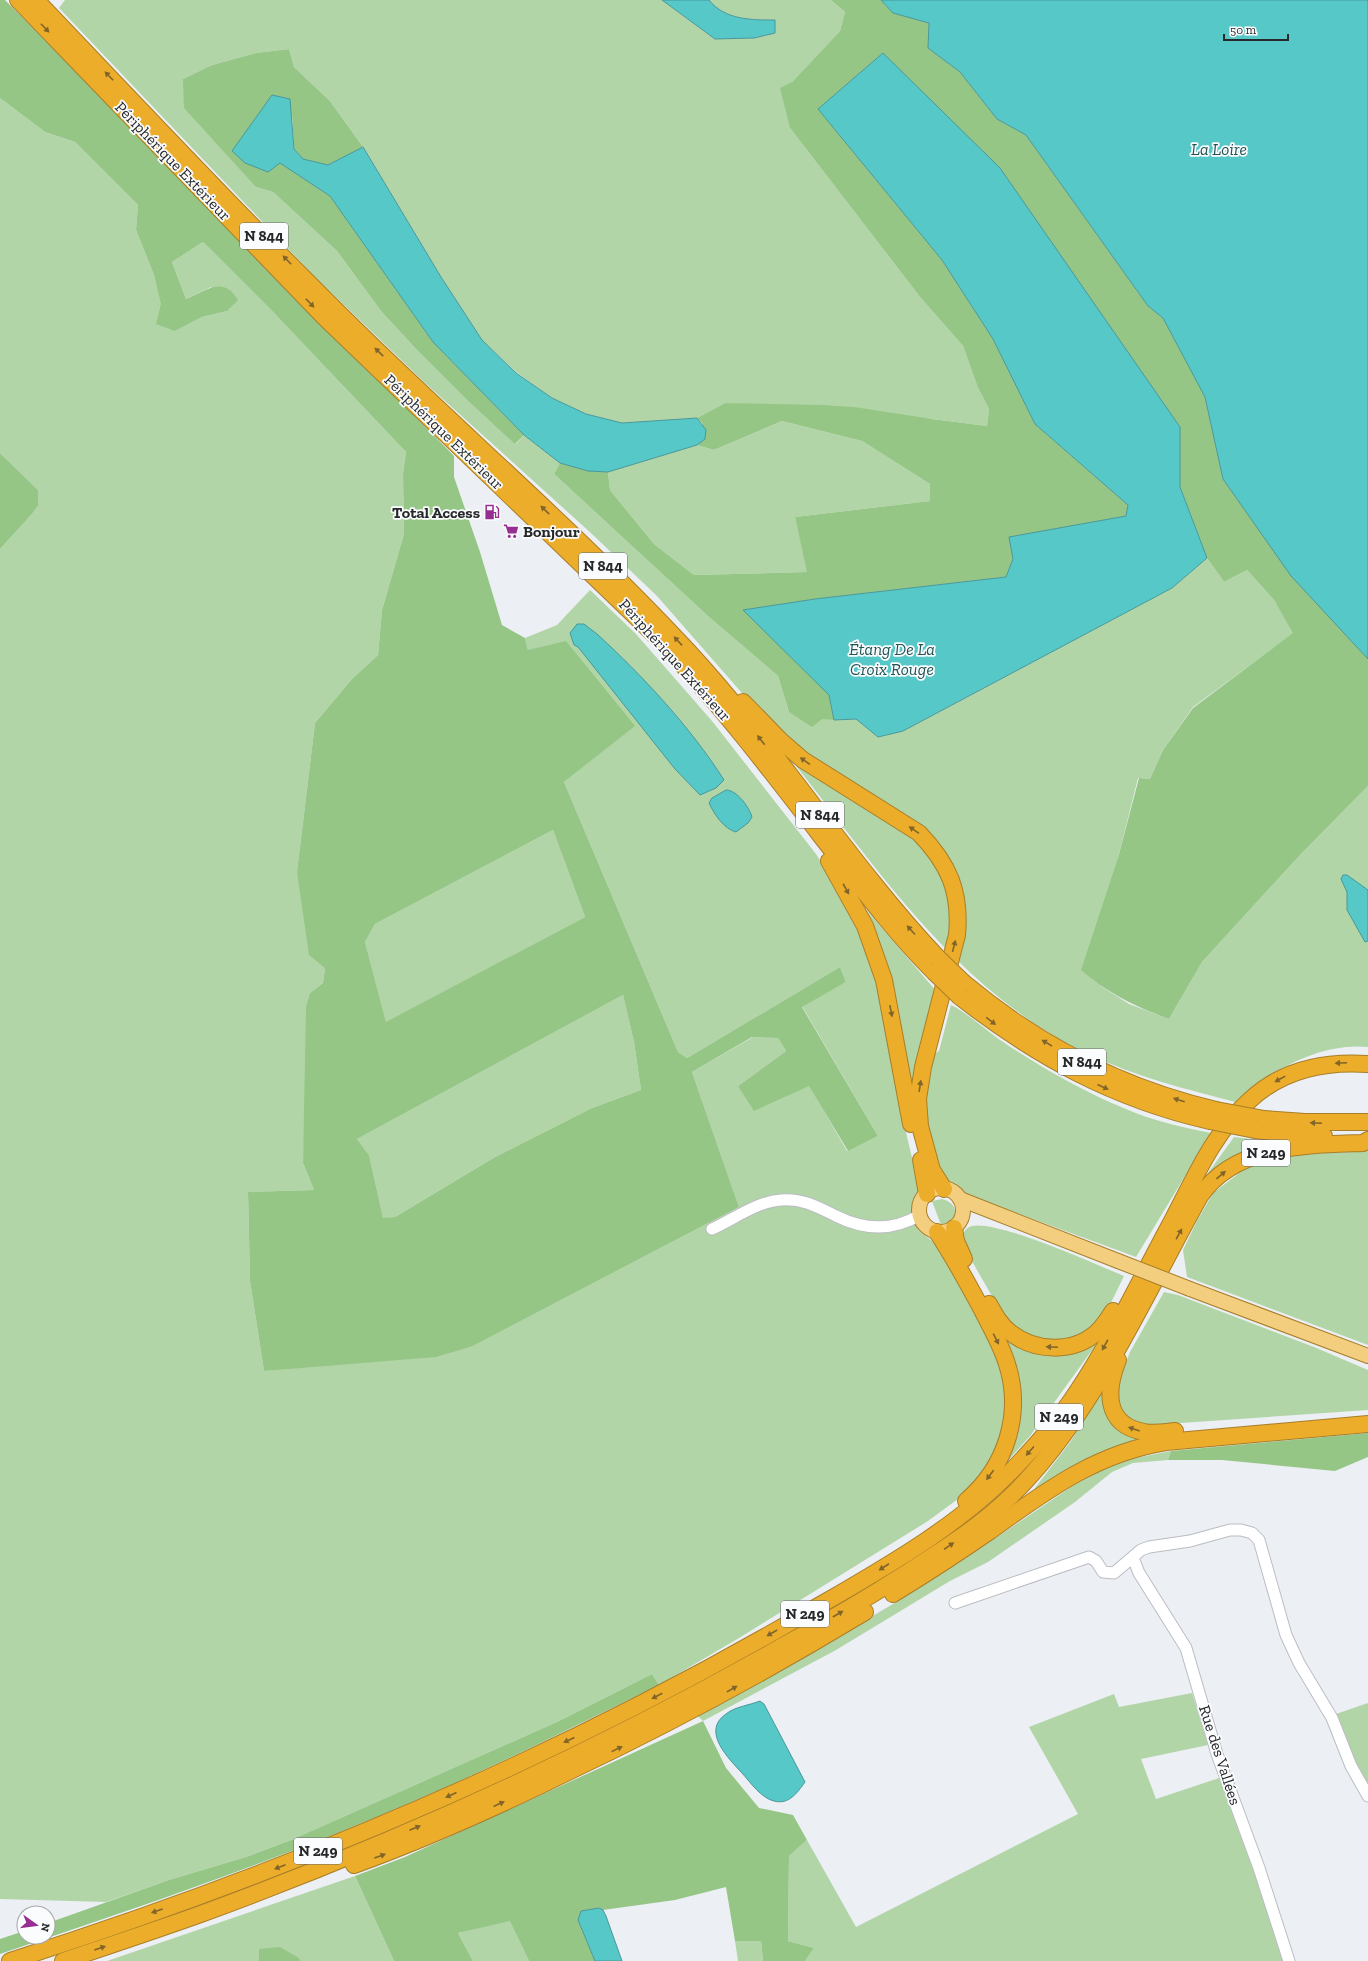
<svg xmlns="http://www.w3.org/2000/svg" width="1368" height="1961" font-family="'Zilla Slab',serif">
<style>
.green{fill:#b2d5a7}
.forest{fill:#95c686;fill-rule:evenodd}
.water{fill:#57c8c8;stroke:#499899}
.lines{fill:none;stroke-linecap:round;stroke-linejoin:round}
.minor-casing{stroke:#bbbdc3;stroke-width:13}
.major-casing{stroke:#a77e2a;stroke-width:16}
.highway-casing{stroke:#a77e2a;stroke-width:18}
.minor{stroke:#fff;stroke-width:11}
.major{stroke:#f4ce7f;stroke-width:14}
.highway{stroke:#ecad2a;stroke-width:16}
.major-bridge-casing{stroke:#a77e2a;stroke-width:16;stroke-linecap:butt}
.highway-bridge-casing{stroke:#a77e2a;stroke-width:18;stroke-linecap:butt}
.major-bridge{stroke:#f4ce7f;stroke-width:14}
.highway-bridge{stroke:#ecad2a;stroke-width:16}
.oneway{fill:#80642a}
.labels{text-anchor:middle;dominant-baseline:central;stroke-width:3.5;stroke-linejoin:round;paint-order:stroke}
.shield{fill:#fbfcfe;stroke:#67686a;stroke-width:1}
.shield-label{font-size:15px;font-weight:bold;fill:#27282a}
.street-label{font-size:16px;fill:#27282a;stroke:#fbfcfe}
.poi-label{font-size:16px;font-weight:bold;fill:#27282a;stroke:#fbfcfe;text-anchor:end}
.water-label{font-size:17px;font-style:italic;fill:#225454;stroke:#fbfcfe}
</style>
<rect width="100%" height="100%" fill="#eceff4"/>
<g class="green">
<path d="M 65,0 L 662,0 L 715,39 L 754,38 L 775,33 L 775,21 C 750,18 726,22 709,0 L 831,0 L 845,12 L 840,31 L 792,82 L 790,128 L 920,297 L 963,346 L 978,388 L 989,409 L 987,426 L 932,419 L 725,403 L 697,418 L 622,423 L 586,414 L 552,398 L 516,372 L 482,340 L 441,277 L 363,147 L 330,101 L 294,67 L 289,49 L 256,53 L 212,65 L 183,79 L 256,187 L 273,192 L 337,251 L 381,311 L 416,349 L 467,400 L 516,444 L 524,435 L 560,463 L 554,474 L 709,617 L 778,676 L 789,712 L 834,720 L 856,719 L 878,737 L 903,731 L 1172,588 L 1207,558 L 1224,582 L 1247,570 L 1274,600 L 1294,633 L 1193,707 L 1163,750 L 1150,779 L 1138,778 L 1118,858 L 1101,986 L 1129,1004 L 1169,1019 L 1202,962 L 1300,855 L 1368,786 L 1368,1047 C 1321,1042 1269,1071 1235,1102 C 1185,1089 1134,1076 1088,1054 C 961,994 881,874 797,767 L 805,755 L 769,724 L 657,596 L 592,534 L 424,382 L 315,277 L 59,8 Z"/>
<path d="M 0,98 L 45,132 L 75,142 L 138,205 L 136,230 L 154,275 L 162,305 L 175,331 L 202,317 L 227,311 L 211,287 L 186,299 L 172,262 L 203,242 L 273,312 L 406,452 L 403,474 L 404,534 L 382,610 L 378,655 L 352,679 L 315,723 L 297,872 L 325,968 L 323,983 L 310,993 L 303,1163 L 314,1190 L 248,1192 L 250,1281 L 264,1371 L 473,1346 L 739,1207 L 692,1072 L 753,1037 L 778,1038 L 786,1051 L 738,1086 L 809,1085 L 847,1151 L 878,1136 L 802,1006 L 846,982 L 840,967 L 687,1058 L 678,1052 L 564,782 L 634,726 L 528,650 L 525,638 L 557,625 L 590,590 L 636,634 L 712,721 L 816,854 L 848,906 L 868,952 L 876,978 L 907,1137 L 920,1191 L 914,1211 L 918,1230 L 932,1241 L 939,1249 L 980,1324 L 1001,1312 L 961,1242 C 962,1236 964,1228 972,1226 C 998,1220 1095,1264 1124,1276 L 1105,1315 L 1093,1329 L 1095,1346 L 1030,1436 L 1004,1465 L 928,1521 L 739,1638 L 659,1685 L 652,1674 L 557,1722 L 291,1840 L 246,1857 L 169,1880 L 106,1902 L 0,1899 L 0,549 L 32,514 L 38,506 L 38,490 L 0,453 Z"/>
<path d="M 782,421 L 862,441 L 930,484 L 930,501 L 795,517 L 808,572 L 694,575 L 654,544 L 610,490 L 608,472 L 697,445 L 714,450 Z"/>
<path d="M 553,830 L 585,917 L 386,1023 L 365,942 L 375,924 Z"/>
<path d="M 861,904 L 937,992 L 914,1085 L 909,1085 Z"/>
<path d="M 623,995 L 634,1042 L 641,1090 L 592,1108 L 495,1157 L 395,1217 L 383,1219 L 369,1155 L 357,1139 Z"/>
<path d="M 951,1005 C 971,1015 987,1032 1006,1044 C 1044,1069 1084,1092 1126,1109 C 1153,1121 1182,1127 1211,1133 L 1136,1257 L 973,1197 L 950,1184 L 939,1170 L 924,1109 L 930,1056 L 939,1051 Z"/>
<path d="M 1234,1137 L 1290,1144 L 1198,1187 Z"/>
<path d="M 1368,1151 L 1368,1345 L 1187,1277 L 1183,1250 L 1197,1221 L 1213,1193 L 1246,1168 L 1286,1155 Z"/>
<path d="M 942,1199 C 960,1203 959,1222 941,1225 L 932,1201 Z"/>
<path d="M 1164,1292 L 1178,1295 L 1314,1347 L 1368,1370 L 1368,1410 L 1166,1424 L 1145,1439 L 1036,1492 L 1035,1488 L 1071,1441 L 1102,1389 L 1116,1388 L 1130,1352 Z"/>
<path d="M 1171,1451 L 1168,1460 L 1133,1463 L 1112,1472 L 1075,1502 L 988,1562 L 950,1581 L 836,1650 L 703,1721 L 698,1716 L 800,1659 L 903,1598 L 966,1558 L 1077,1483 L 1120,1461 Z"/>
<path d="M 1192,1693 L 1208,1745 L 1141,1759 L 1156,1799 L 1219,1778 L 1265,1900 L 1284,1961 L 805,1961 L 814,1948 L 788,1941 L 789,1856 L 807,1840 L 856,1927 L 1078,1814 L 1029,1727 L 1114,1694 L 1119,1707 Z"/>
<path d="M 1368,1703 L 1368,1786 L 1355,1764 L 1336,1714 Z"/>
<path d="M 355,1876 L 394,1961 L 107,1961 Z"/>
<path d="M 510,1920 L 529,1961 L 473,1961 L 458,1933 Z"/>
<path d="M 735,1941 L 761,1941 L 763,1961 L 738,1961 Z"/>
</g>
<g class="forest">
<path d="M 0,0 L 5,0 L 454,456 L 454,477 L 480,552 L 502,625 L 525,638 L 528,650 L 566,641 L 635,726 L 564,782 L 678,1052 L 687,1058 L 840,967 L 846,982 L 802,1007 L 878,1136 L 848,1151 L 809,1086 L 754,1111 L 738,1086 L 786,1051 L 778,1038 L 752,1037 L 692,1072 L 739,1207 L 473,1346 L 436,1357 L 264,1371 L 250,1281 L 248,1192 L 314,1190 L 303,1163 L 306,1007 L 310,993 L 323,983 L 325,968 L 309,955 L 297,872 L 315,723 L 352,679 L 378,655 L 382,610 L 404,534 L 403,474 L 406,452 L 273,312 L 203,242 L 172,262 L 186,299 C 206,291 223,275 238,300 L 227,311 L 202,317 L 175,331 L 156,324 L 161,304 L 154,275 L 136,230 L 138,205 L 75,142 L 45,132 L 0,98 ZM 553,830 L 585,917 L 386,1022 L 365,942 L 375,924 ZM 623,995 L 634,1042 L 641,1090 L 592,1108 L 495,1157 L 395,1217 L 383,1218 L 369,1155 L 357,1139 Z"/>
<path d="M 831,0 L 881,0 L 893,13 L 929,23 L 928,48 L 960,72 L 997,119 L 1026,135 L 1148,306 L 1163,318 L 1205,397 L 1223,479 L 1291,575 L 1368,659 L 1368,786 L 1300,855 L 1202,962 L 1169,1019 C 1132,1005 1111,995 1081,970 L 1118,858 L 1139,778 L 1150,779 L 1163,750 L 1193,708 L 1293,633 L 1274,600 L 1247,570 L 1224,582 L 1207,558 L 1180,487 L 1180,427 L 883,53 L 818,109 L 942,260 L 993,339 L 1035,424 L 1128,505 L 1126,516 L 1010,537 L 1013,559 L 1006,577 L 815,599 L 744,610 L 829,695 L 834,720 L 822,719 L 812,727 L 789,712 L 778,676 L 709,617 L 554,474 L 560,463 L 588,471 L 608,472 L 610,490 L 654,544 L 694,575 L 807,572 L 795,517 L 930,501 L 930,484 L 862,441 L 782,421 L 714,450 L 697,445 L 705,439 L 702,423 L 697,418 L 725,403 L 821,405 L 854,407 L 932,419 L 987,426 L 989,409 L 978,388 L 963,346 L 920,297 L 790,128 L 780,88 L 792,82 L 840,31 L 845,12 Z"/>
<path d="M 289,49 L 294,67 L 330,101 L 363,147 L 328,165 L 303,159 L 294,149 L 292,114 L 279,162 L 330,196 L 433,342 L 524,435 L 515,444 L 467,400 L 416,349 L 381,311 L 337,251 L 273,192 L 256,187 L 184,108 L 183,79 L 212,65 L 256,53 Z"/>
<path d="M 0,453 L 38,490 L 38,506 L 32,514 L 0,549 Z"/>
<path d="M 1368,1433 L 1368,1457 L 1335,1471 L 1222,1460 L 1168,1460 L 1171,1451 Z"/>
<path d="M 652,1674 L 659,1685 C 579,1724 498,1765 416,1800 C 281,1859 141,1907 0,1954 L 0,1939 L 24,1931 L 24,1937 L 48,1937 L 48,1923 L 169,1880 L 246,1857 L 291,1840 L 557,1722 Z"/>
<path d="M 703,1721 L 726,1768 L 759,1808 L 793,1815 L 807,1840 L 789,1856 L 788,1941 L 814,1948 L 805,1961 L 763,1961 L 761,1941 L 735,1941 L 726,1887 L 675,1900 L 603,1910 L 599,1908 L 578,1920 L 595,1961 L 529,1961 L 510,1921 L 458,1933 L 473,1961 L 394,1961 L 355,1876 L 405,1857 Z"/>
<path d="M 280,1947 L 299,1958 L 300,1961 L 259,1961 L 259,1949 Z"/>
</g>
<g class="water">
<path d="M 662,0 L 709,0 C 725,20 751,20 775,20 L 775,33 L 754,38 L 715,39 Z"/>
<path d="M 881,0 L 1368,0 L 1368,659 L 1291,576 L 1223,479 L 1205,397 L 1163,318 L 1148,306 L 1026,135 L 997,119 L 960,72 L 928,48 L 929,23 L 893,13 Z"/>
<path d="M 883,53 L 1000,168 L 1180,427 L 1180,487 L 1207,558 L 1172,588 L 903,731 L 878,737 L 856,719 L 834,720 L 829,695 L 743,610 L 815,599 L 1006,577 L 1013,559 L 1009,537 L 1126,516 L 1128,505 L 1035,424 L 993,339 L 942,260 L 818,109 Z"/>
<path d="M 272,95 L 290,99 L 294,149 L 303,159 L 328,165 L 363,147 L 441,277 L 482,340 L 516,373 L 552,398 L 586,414 L 622,423 L 697,418 L 706,430 L 705,439 L 697,445 L 608,472 L 588,471 L 560,463 L 524,435 L 433,342 L 330,196 L 280,163 L 268,172 L 245,163 L 232,151 Z"/>
<path d="M 577,624 L 584,624 L 597,634 C 643,676 691,728 724,780 L 716,788 L 700,795 L 675,769 L 578,647 L 574,645 L 570,633 Z"/>
<path d="M 726,790 C 737,790 749,807 752,817 L 748,823 L 736,832 C 724,829 714,814 709,803 L 712,798 Z"/>
<path d="M 1343,875 L 1347,875 L 1368,890 L 1368,941 L 1365,942 L 1347,910 L 1347,892 L 1341,879 Z"/>
<path d="M 760,1701 L 764,1704 L 805,1782 C 797,1793 789,1805 774,1801 C 761,1798 750,1782 742,1773 C 728,1758 701,1731 726,1714 C 734,1707 750,1705 760,1701 Z"/>
<path d="M 599,1908 L 603,1910 L 606,1916 L 622,1961 L 595,1961 L 578,1920 L 581,1911 Z"/>
</g>
<g class="lines">
<g class="minor-casing">
<g id="minor">
<path d="M 712,1229 C 734,1219 756,1202 781,1200 C 802,1198 818,1207 836,1216 C 864,1230 893,1231 920,1215"/>
<path d="M 1133,1558 L 1139,1573 L 1186,1648 L 1217,1754 L 1259,1868 L 1289,1961"/>
<path d="M 955,1603 L 1089,1557 L 1096,1561 L 1103,1572 L 1114,1573 L 1141,1550 L 1149,1547 L 1190,1541 L 1230,1530 L 1241,1530 L 1252,1533 L 1259,1540 L 1286,1635 L 1299,1663 L 1332,1718 L 1351,1766 L 1368,1796"/>
</g>
</g>
<g class="major-casing">
<g id="major">
<circle cx="941" cy="1210" r="22"/>
<path d="M 960,1199 L 1118,1261"/>
<path d="M 1190,1289 L 1368,1356"/>
</g>
</g>
<g class="highway-casing">
<g id="highway">
<path d="M 18,0 L 324,317 L 660,640 C 719,703 771,771 824,840 C 859,885 893,931 934,972"/>
<path d="M 36,0 C 141,110 245,221 354,328 C 464,436 582,537 687,650 C 777,747 847,861 938,958"/>
<path d="M 743,702 L 781,741 L 803,760 L 919,833 C 949,864 961,892 957,935 L 923,1067 L 918,1099 L 920,1126 L 932,1170 L 944,1189"/>
<path d="M 829,861 L 865,926 L 884,980 L 911,1124"/>
<path d="M 964,983 C 1038,1045 1122,1088 1216,1110"/>
<path d="M 960,997 C 1037,1057 1114,1099 1210,1121"/>
<path d="M 1264,1119 L 1305,1122 L 1368,1122"/>
<path d="M 1255,1130 L 1288,1134 L 1324,1136"/>
<path d="M 921,1160 L 927,1194"/>
<path d="M 954,1228 L 956,1241 L 964,1259"/>
<path d="M 937,1232 C 953,1256 967,1282 981,1308 C 990,1326 1001,1344 1007,1364 C 1023,1414 1006,1467 966,1501"/>
<path d="M 989,1304 C 995,1315 1001,1326 1011,1333 C 1035,1352 1073,1353 1096,1333 C 1103,1327 1108,1319 1113,1311"/>
<path d="M 1118,1360 C 1106,1390 1104,1425 1144,1432 C 1154,1434 1165,1432 1175,1431"/>
<path d="M 893,1594 C 926,1574 958,1553 990,1531 C 1046,1491 1096,1453 1166,1442 L 1368,1424"/>
<path d="M 354,1865 C 428,1838 499,1806 570,1771 C 671,1723 769,1670 865,1612"/>
<path d="M 10,1961 C 286,1873 553,1761 803,1615 C 877,1572 960,1527 1018,1464 C 1039,1442 1060,1418 1077,1392 C 1113,1338 1141,1278 1172,1221 C 1194,1179 1214,1132 1250,1100 C 1282,1070 1325,1061 1368,1064"/>
<path d="M 63,1961 C 108,1946 153,1931 198,1915 C 398,1842 593,1753 779,1648 C 823,1624 866,1599 908,1572 C 944,1549 980,1526 1011,1496 C 1093,1416 1144,1296 1200,1196 C 1236,1144 1306,1145 1363,1143 L 1368,1140"/>
</g>
</g>
<use href="#minor" class="minor"/>
<use href="#major" class="major"/>
<use href="#highway" class="highway"/>
<g class="major-bridge-casing">
<path id="major-bridge" d="M 1118,1261 L 1190,1289"/>
</g>
<g class="highway-bridge-casing">
<g id="highway-bridge">
<path d="M 938,958 L 964,983"/>
<path d="M 934,972 L 960,997"/>
<path d="M 1216,1110 L 1264,1119"/>
<path d="M 1210,1121 L 1255,1130"/>
</g>
</g>
<use href="#major-bridge" class="major-bridge"/>
<use href="#highway-bridge" class="highway-bridge"/>
</g>
<defs><path id="oneway-solid" d="M-6-.8H1V-3.2L6.5 0L1 3.2V.8H-6Z"/></defs>
<g class="oneway">
<use href="#oneway-solid" transform="translate(45 28) rotate(46)"/>
<use href="#oneway-solid" transform="translate(109 76) rotate(-134)"/>
<use href="#oneway-solid" transform="translate(287 260) rotate(-134)"/>
<use href="#oneway-solid" transform="translate(310 303) rotate(46)"/>
<use href="#oneway-solid" transform="translate(379 352) rotate(-136)"/>
<use href="#oneway-solid" transform="translate(545 510) rotate(-136)"/>
<use href="#oneway-solid" transform="translate(678 641) rotate(-133)"/>
<use href="#oneway-solid" transform="translate(761 740) rotate(-128)"/>
<use href="#oneway-solid" transform="translate(805 761) rotate(-145)"/>
<use href="#oneway-solid" transform="translate(914 830) rotate(-146)"/>
<use href="#oneway-solid" transform="translate(846 889) rotate(61)"/>
<use href="#oneway-solid" transform="translate(911 930) rotate(-132)"/>
<use href="#oneway-solid" transform="translate(954 946) rotate(-76)"/>
<use href="#oneway-solid" transform="translate(891 1011) rotate(79)"/>
<use href="#oneway-solid" transform="translate(991 1021) rotate(37)"/>
<use href="#oneway-solid" transform="translate(1047 1043) rotate(-149)"/>
<use href="#oneway-solid" transform="translate(1341 1063) rotate(178)"/>
<use href="#oneway-solid" transform="translate(1280 1079) rotate(151)"/>
<use href="#oneway-solid" transform="translate(920 1086) rotate(-81)"/>
<use href="#oneway-solid" transform="translate(1103 1087) rotate(24)"/>
<use href="#oneway-solid" transform="translate(1179 1100) rotate(-163)"/>
<use href="#oneway-solid" transform="translate(1316 1123) rotate(-178)"/>
<use href="#oneway-solid" transform="translate(1221 1175) rotate(-40)"/>
<use href="#oneway-solid" transform="translate(1179 1234) rotate(-61)"/>
<use href="#oneway-solid" transform="translate(996 1339) rotate(63)"/>
<use href="#oneway-solid" transform="translate(1105 1345) rotate(119)"/>
<use href="#oneway-solid" transform="translate(1052 1347) rotate(-178)"/>
<use href="#oneway-solid" transform="translate(1134 1429) rotate(-161)"/>
<use href="#oneway-solid" transform="translate(1030 1451) rotate(131)"/>
<use href="#oneway-solid" transform="translate(990 1475) rotate(127)"/>
<use href="#oneway-solid" transform="translate(949 1546) rotate(-34)"/>
<use href="#oneway-solid" transform="translate(884 1567) rotate(147)"/>
<use href="#oneway-solid" transform="translate(838 1614) rotate(-30)"/>
<use href="#oneway-solid" transform="translate(772 1633) rotate(150)"/>
<use href="#oneway-solid" transform="translate(732 1689) rotate(-29)"/>
<use href="#oneway-solid" transform="translate(657 1696) rotate(152)"/>
<use href="#oneway-solid" transform="translate(569 1740) rotate(155)"/>
<use href="#oneway-solid" transform="translate(617 1749) rotate(-26)"/>
<use href="#oneway-solid" transform="translate(451 1795) rotate(156)"/>
<use href="#oneway-solid" transform="translate(499 1804) rotate(-24)"/>
<use href="#oneway-solid" transform="translate(415 1828) rotate(-23)"/>
<use href="#oneway-solid" transform="translate(380 1856) rotate(-20)"/>
<use href="#oneway-solid" transform="translate(280 1867) rotate(159)"/>
<use href="#oneway-solid" transform="translate(157 1911) rotate(161)"/>
<use href="#oneway-solid" transform="translate(100 1948) rotate(-19)"/>
</g>
<defs>
<g id="fuel-bare" transform="scale(1.2)"><path d="M-5.5-6h7V0h2V4h1.3V-2.5L3-4.5l.8-.8L6-3V5H2.5V1h-1V6h-7ZM-4.2-4.7v3.2H.2V-4.7Z" fill="#972f93" stroke="#fbfcfe" stroke-width="2.5" paint-order="stroke"/></g>
<g id="supermarket-bare" transform="scale(1.2)"><path d="M-6-5.5h2.5l.6 2H6L4.5 2H-2.5L-4.4-4H-6ZM-1.5 3.2a1.3 1.3 0 1 0 .1 0ZM3 3.2a1.3 1.3 0 1 0 .1 0Z" fill="#972f93" stroke="#fbfcfe" stroke-width="2.5" paint-order="stroke"/></g>
</defs>
<g fill-rule="evenodd">
<use href="#fuel-bare" x="492" y="512"/>
<use href="#supermarket-bare" x="511" y="531"/>
</g>
<g class="labels">
<g class="shield">
<rect x="240" y="223" width="48" height="26" rx="3"/>
<rect x="579" y="553" width="48" height="26" rx="3"/>
<rect x="796" y="802" width="48" height="26" rx="3"/>
<rect x="1058" y="1049" width="48" height="26" rx="3"/>
<rect x="1242" y="1140" width="48" height="26" rx="3"/>
<rect x="1035" y="1404" width="48" height="26" rx="3"/>
<rect x="781" y="1601" width="48" height="26" rx="3"/>
<rect x="294" y="1838" width="48" height="26" rx="3"/>
</g>
<g class="shield-label">
<text x="264" y="236">N 844</text>
<text x="603" y="566">N 844</text>
<text x="820" y="815">N 844</text>
<text x="1082" y="1062">N 844</text>
<text x="1266" y="1153">N 249</text>
<text x="1059" y="1417">N 249</text>
<text x="805" y="1614">N 249</text>
<text x="318" y="1851">N 249</text>
</g>
<g class="street-label">
<text transform="translate(173 161) rotate(46)">Périphérique Extérieur</text>
<text transform="translate(444 432) rotate(44)">Périphérique Extérieur</text>
<text transform="translate(675 660) rotate(48)">Périphérique Extérieur</text>
<text transform="translate(1220 1755) rotate(72)">Rue des Vallées</text>
</g>
<g class="poi-label">
<text x="480" y="512">Total Access</text>
<text x="523" y="531" text-anchor="start">Bonjour</text>
</g>
<g class="water-label">
<text x="1219" y="149">La Loire</text>
<text x="892" y="649">Étang De La<tspan x="892" dy="20">Croix Rouge</tspan></text>
</g>
</g>
<g transform="translate(36 1925) rotate(104)"><circle r="19" fill="#fbfcfe" stroke="#a6a7a9"/>
<path d="M0-3L7 15L0 10L-7 15Z" fill="#972f93"/>
<text y="-6" font-size="11" font-weight="bold" text-anchor="middle" fill="#27282a">N</text>
</g>
<path d="M1224 34v6h64v-6" fill="none" stroke="#27282a" stroke-width="2"/>
<text x="1230" y="34" font-size="12" fill="#27282a" stroke="#fbfcfe" stroke-width="3" paint-order="stroke">50 m</text>
</svg>
